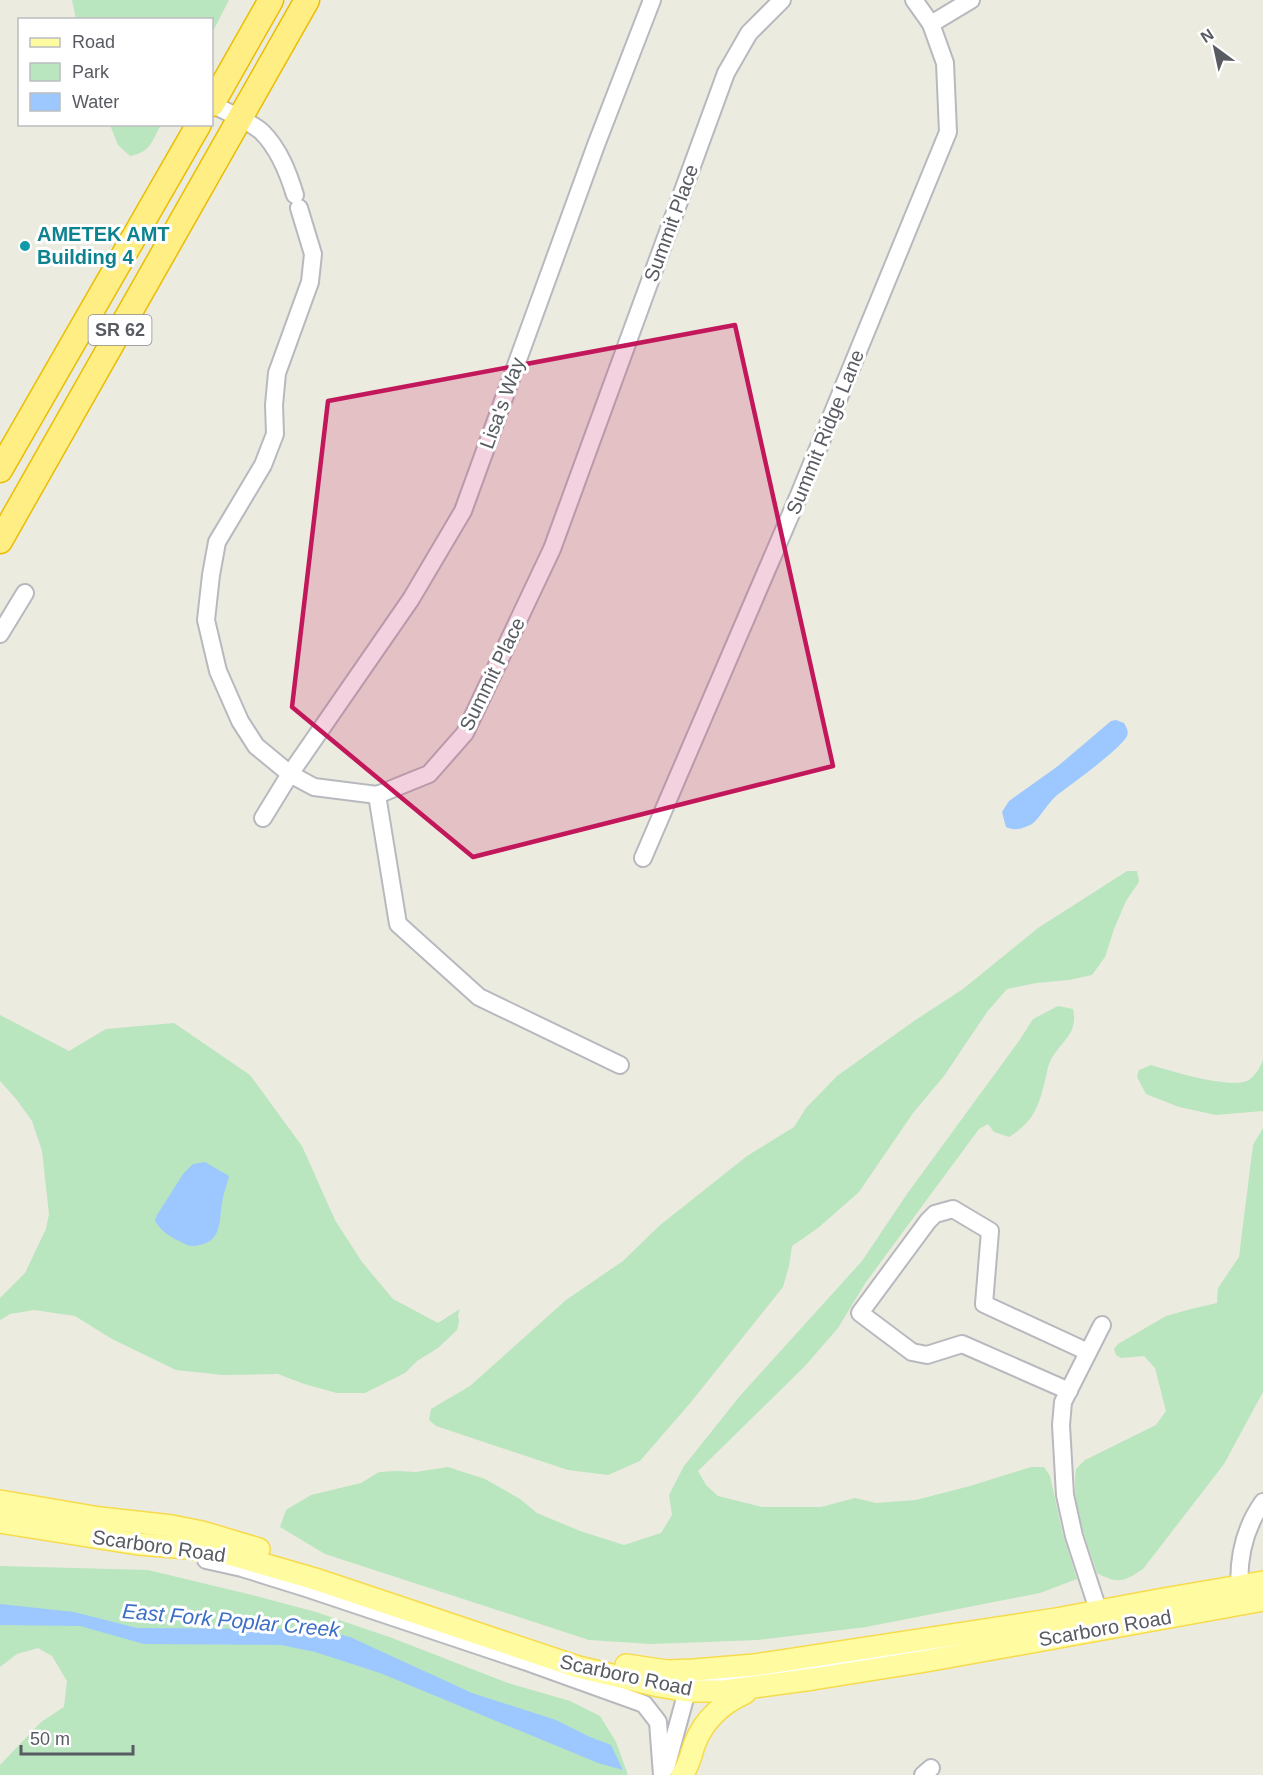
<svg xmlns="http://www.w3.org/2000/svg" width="1263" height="1775" font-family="Helvetica,sans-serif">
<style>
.green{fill:#b9e5bf}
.water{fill:#9cc8ff}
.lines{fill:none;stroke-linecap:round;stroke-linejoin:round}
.minor-casing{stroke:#b7b9bf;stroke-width:20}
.major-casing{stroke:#f6db4d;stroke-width:24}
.highway-casing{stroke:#ebbd00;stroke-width:27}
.minor{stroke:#fff;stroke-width:16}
.major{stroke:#fffba1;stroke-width:21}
.highway{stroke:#ffee83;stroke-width:24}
.marked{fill:#c2185b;fill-opacity:0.2;stroke:#c2185b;stroke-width:4.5;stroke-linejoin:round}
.culture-dot{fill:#0f9aa8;stroke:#fff;stroke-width:2}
.labels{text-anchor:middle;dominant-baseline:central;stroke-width:6;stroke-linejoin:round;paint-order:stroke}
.shield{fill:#fff;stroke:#8a8c90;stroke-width:1.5}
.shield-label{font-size:18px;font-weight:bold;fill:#585b61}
.street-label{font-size:20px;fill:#585b61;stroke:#fff}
.culture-label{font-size:20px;font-weight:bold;fill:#0d838f;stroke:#fff;text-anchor:start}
.water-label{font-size:21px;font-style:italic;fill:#3b6ec6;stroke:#fff}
</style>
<rect width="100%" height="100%" fill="#ecebdf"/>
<g class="green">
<path d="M 72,0 L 229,0 L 212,33 L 212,20 L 76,19 Z"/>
<path d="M 110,125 L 110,124 L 161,125 C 151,142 151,152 130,156 L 118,145 Z"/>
<path d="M 1127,871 L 1137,871 L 1139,882 L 1126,901 L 1114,929 L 1105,957 L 1092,975 L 1069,980 L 1036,983 L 1007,989 L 987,1012 L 944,1076 L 913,1113 L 859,1192 L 818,1228 L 792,1246 L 789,1266 L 783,1287 L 691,1402 L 640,1461 L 608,1475 L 568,1470 L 436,1426 L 429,1420 L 431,1409 L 470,1386 L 566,1300 L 623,1261 L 659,1226 L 747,1156 L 794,1127 L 806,1108 L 837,1076 L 914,1021 L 963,989 L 1038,928 Z"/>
<path d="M 1058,1006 L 1073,1009 C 1079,1035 1059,1042 1050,1062 C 1047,1068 1047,1075 1045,1080 C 1039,1107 1033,1122 1009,1137 L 994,1132 L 988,1124 L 979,1129 L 866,1282 L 838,1328 L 805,1366 L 698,1471 L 706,1485 L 718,1496 L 762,1507 L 821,1507 L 855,1498 L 876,1503 L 916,1500 L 970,1486 L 1031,1467 L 1044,1467 L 1050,1476 L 1063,1535 L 1077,1579 L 1040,1593 L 866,1627 L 758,1640 L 651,1644 L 589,1640 L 325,1554 L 280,1527 L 286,1510 L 311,1495 L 361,1483 L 379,1472 L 397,1471 L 416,1472 L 448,1467 L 485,1479 L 520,1499 L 537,1513 L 580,1531 L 624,1545 L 661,1533 L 672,1515 L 669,1495 L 684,1466 L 739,1397 L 862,1261 L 907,1194 L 1019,1041 L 1033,1019 Z"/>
<path d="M 0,1015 L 69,1051 L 106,1029 L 174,1023 L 250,1075 L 302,1146 L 335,1220 L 362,1262 L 393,1299 L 438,1323 L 460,1309 L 458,1315 L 459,1322 L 457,1330 L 438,1348 L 417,1361 L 405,1373 L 365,1393 L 337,1393 L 304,1384 L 278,1374 L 223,1375 L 176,1370 L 112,1339 L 75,1316 L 34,1310 L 10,1314 L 0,1320 L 0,1298 L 25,1273 L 46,1229 L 49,1214 L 42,1151 L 32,1121 L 17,1100 L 0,1081 Z"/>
<path d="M 1263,1060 L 1263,1111 L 1216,1115 L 1179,1107 L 1146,1094 L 1137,1077 L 1139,1070 L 1151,1065 C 1171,1071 1232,1090 1249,1080 C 1256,1075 1260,1067 1263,1060 Z"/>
<path d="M 1263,1128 L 1263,1392 L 1224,1464 L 1143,1569 C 1124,1582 1117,1584 1097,1573 C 1086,1538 1071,1506 1076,1469 L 1085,1460 L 1156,1425 L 1166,1411 L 1155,1368 L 1144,1356 L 1121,1358 L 1116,1355 L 1114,1349 L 1118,1344 L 1166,1316 L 1191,1309 L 1217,1303 L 1218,1288 L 1239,1257 L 1253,1145 Z"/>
<path d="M 0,1566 L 148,1570 L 252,1595 L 316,1612 L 392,1638 L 508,1683 L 570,1701 L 600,1716 L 616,1742 L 628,1775 L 0,1775 L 0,1765 L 41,1722 L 64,1707 L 67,1681 L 52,1656 L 38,1648 L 17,1654 L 0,1667 Z"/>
</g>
<g class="water">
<path d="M 1116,720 L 1124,723 C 1126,727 1129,731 1127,736 C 1121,749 1070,785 1056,796 C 1047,804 1040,818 1032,824 C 1023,829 1014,831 1006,827 L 1002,812 L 1009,801 L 1058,766 L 1111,721 Z"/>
<path d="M 205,1162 L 229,1176 C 227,1185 223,1194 222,1204 C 219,1219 222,1239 203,1244 C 194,1247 189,1247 181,1242 C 170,1237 161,1231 155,1221 L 157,1215 L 183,1174 L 193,1164 Z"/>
<path d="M 0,1604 L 74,1612 L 137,1628 L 318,1629 L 350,1637 L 472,1693 L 556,1720 L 590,1737 L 611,1745 L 623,1770 L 598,1763 L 380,1673 L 315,1652 L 281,1645 L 144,1644 L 80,1626 L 0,1625 Z"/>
</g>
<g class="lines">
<g class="minor-casing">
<g id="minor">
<path d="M 931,24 L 971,0"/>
<path d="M 212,104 C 226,112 250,121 262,132 C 279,149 288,172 295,195"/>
<path d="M 299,208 L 313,254 L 310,282 L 277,373 L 274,405 L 275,434 L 263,465 L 217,542 L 211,575 L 206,620 L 218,671 L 240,721 L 256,746 L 290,774 L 314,787 L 377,795 L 429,774 L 465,733 L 552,549 L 726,73 L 749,33 L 782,0"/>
<path d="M 0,634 L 25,593"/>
<path d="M 377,795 L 398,924 L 479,997 L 620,1065"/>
<path d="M 263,818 L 290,774 L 411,599 L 463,511 L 596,145 L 652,0"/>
<path d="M 643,858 L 799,495 L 948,132 L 945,63 L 931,24 L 914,0"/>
<path d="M 1102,1325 L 1063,1402 L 1061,1425 L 1065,1495 L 1074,1536 L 1102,1622"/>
<path d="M 1069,1391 L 962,1344 L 927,1355 L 912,1352 L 860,1313 L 928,1221 L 935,1214 L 953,1209 L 990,1231 L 984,1304 L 1088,1352"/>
<path d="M 206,1560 L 242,1568 L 306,1588 L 530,1663 L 644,1704 L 658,1722 L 662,1775"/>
<path d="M 1240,1596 C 1237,1562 1243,1530 1263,1502"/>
<path d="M 692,1688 C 717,1676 746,1678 773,1674 C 837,1664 902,1657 965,1642"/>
<path d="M 666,1768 L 690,1680"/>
<path d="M 923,1775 L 931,1768"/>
</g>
</g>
<g class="major-casing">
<g id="major">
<path d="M 0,1501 L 100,1518 L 172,1526 L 202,1532 L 259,1549"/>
<path d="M 0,1522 L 138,1544 L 188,1548 L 232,1555 L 315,1579 L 578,1667 L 659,1686 L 687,1691 L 724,1691 L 813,1679 L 926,1661 L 1263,1600"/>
<path d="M 626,1665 L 667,1671 L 694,1670 L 754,1665 L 1056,1619 L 1158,1600 L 1263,1582"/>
<path d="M 682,1775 C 689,1766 691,1754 695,1743 C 704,1720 723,1703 745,1693"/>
</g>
</g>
<g class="highway-casing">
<g id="highway">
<path d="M 212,104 L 271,0"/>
<path d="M 0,470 L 199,124"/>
<path d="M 0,541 L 307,0"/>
</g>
</g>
<use href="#minor" class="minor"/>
<use href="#major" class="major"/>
<use href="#highway" class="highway"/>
</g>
<path class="marked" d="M 735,325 L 833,766 L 473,857 L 292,707 L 328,401 Z"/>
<circle class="culture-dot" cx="25" cy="246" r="6"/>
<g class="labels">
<rect class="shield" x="88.5" y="315" width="63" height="30" rx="4.5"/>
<g class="shield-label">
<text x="120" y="330">SR 62</text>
</g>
<g class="street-label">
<text transform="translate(671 223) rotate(-70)">Summit Place</text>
<text transform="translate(502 403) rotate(-70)">Lisa's Way</text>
<text transform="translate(825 432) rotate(-68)">Summit Ridge Lane</text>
<text transform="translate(492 674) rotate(-64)">Summit Place</text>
<text transform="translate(159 1546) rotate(8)">Scarboro Road</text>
<text transform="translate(1105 1628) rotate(-10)">Scarboro Road</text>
<text transform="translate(626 1675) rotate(12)">Scarboro Road</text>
</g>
<g class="culture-label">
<text x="37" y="234">AMETEK AMT<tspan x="37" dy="23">Building 4</tspan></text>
</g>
<g class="water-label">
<text transform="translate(231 1620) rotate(5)">East Fork Poplar Creek</text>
</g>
</g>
<rect x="18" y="18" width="195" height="108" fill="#ffffff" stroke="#bcbdc0" stroke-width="1.5"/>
<rect x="30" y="38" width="30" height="9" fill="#fffba1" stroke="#bcbdc0" stroke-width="1.5"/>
<text x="72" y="48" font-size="18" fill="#585b61">Road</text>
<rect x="30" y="63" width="30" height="18" fill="#b9e5bf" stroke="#bcbdc0" stroke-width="1.5"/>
<text x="72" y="78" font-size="18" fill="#585b61">Park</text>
<rect x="30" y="93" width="30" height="18" fill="#9cc8ff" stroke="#bcbdc0" stroke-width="1.5"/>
<text x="72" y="108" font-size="18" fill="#585b61">Water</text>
<g transform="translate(1215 48) rotate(327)" stroke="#ffffff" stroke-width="4.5" paint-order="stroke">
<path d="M0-4.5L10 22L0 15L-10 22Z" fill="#585b61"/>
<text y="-9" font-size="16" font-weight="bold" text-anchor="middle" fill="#585b61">N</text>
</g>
<path d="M21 1745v9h112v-9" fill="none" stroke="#585b61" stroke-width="3"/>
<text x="30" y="1745" font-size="18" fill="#585b61" stroke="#ffffff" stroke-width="4.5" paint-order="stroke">50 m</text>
</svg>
